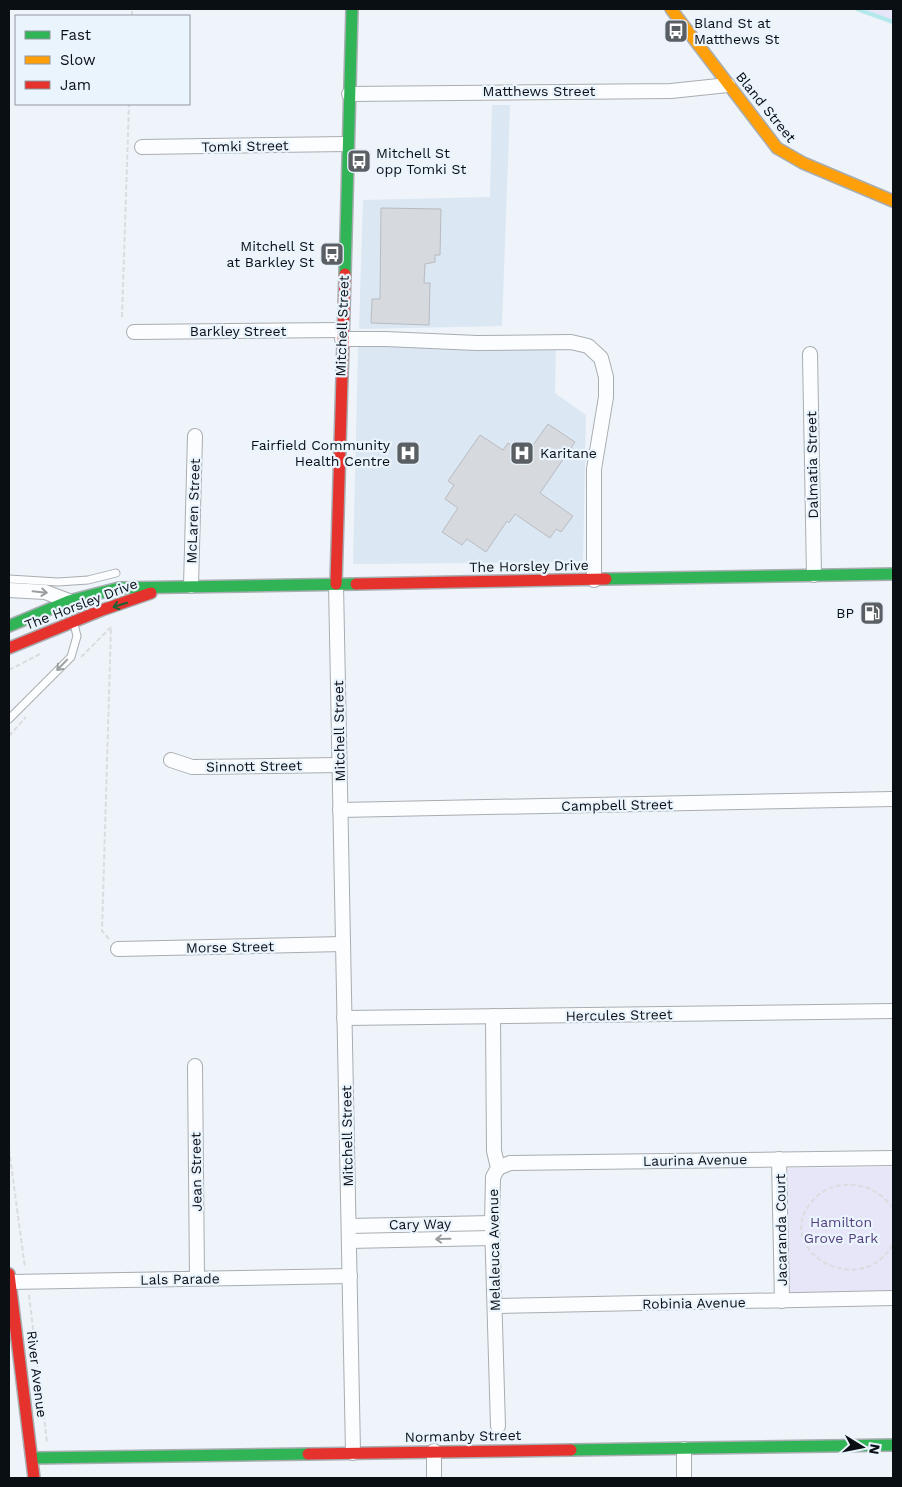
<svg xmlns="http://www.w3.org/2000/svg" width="902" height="1487" font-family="'Work Sans',sans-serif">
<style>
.built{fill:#dbe7f2}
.green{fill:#e7e6f8}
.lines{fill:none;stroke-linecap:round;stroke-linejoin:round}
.stream{stroke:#b3e8ec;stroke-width:4}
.building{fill:#d6dadf;stroke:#b8bbc1}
.lane-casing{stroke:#a8adb2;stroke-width:9}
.street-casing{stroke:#a8adb2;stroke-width:16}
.fast-casing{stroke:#a8adb2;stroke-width:14}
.slow-casing{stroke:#a8adb2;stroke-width:14}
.jam-casing{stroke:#a8adb2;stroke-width:14}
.path{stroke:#dadddf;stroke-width:2;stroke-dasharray:5 2.5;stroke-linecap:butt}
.lane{stroke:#fcfdfe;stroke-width:7}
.street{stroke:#fcfdfe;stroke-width:14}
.fast{stroke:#30b455;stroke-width:11}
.slow{stroke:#ff9f0a;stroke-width:11}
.jam{stroke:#e5322d;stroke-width:11}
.oneway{stroke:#9b9ea0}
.oneway2{stroke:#1d6234}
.labels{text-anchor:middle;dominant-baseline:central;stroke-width:4.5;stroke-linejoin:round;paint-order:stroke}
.poi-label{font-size:14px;fill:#0a0f14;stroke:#eaf4fd;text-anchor:start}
.street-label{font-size:14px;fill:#0a0f14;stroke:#eaf4fd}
.park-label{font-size:14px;fill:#543f7e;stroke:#eaf4fd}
</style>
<rect width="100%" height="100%" fill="#eef4f9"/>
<g class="built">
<path d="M 492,105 L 510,105 L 502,326 L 359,329 L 363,200 L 490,197 Z"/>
<path d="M 426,346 L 479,349 L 556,349 L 555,393 L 586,415 L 583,562 L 353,564 L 358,347 Z"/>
</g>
<g class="green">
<path d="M 857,9 L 893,9 L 893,22 Z"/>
<path d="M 893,1167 L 893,1293 L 789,1294 L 788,1168 Z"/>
<path d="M 482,1227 L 482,1234 L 363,1237 L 362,1230 Z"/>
</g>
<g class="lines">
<path class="stream" d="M 857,9 L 893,22"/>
</g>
<g class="building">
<path d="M 381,208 L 441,209 L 440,255 L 435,255 L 435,262 L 425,264 L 424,283 L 430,283 L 429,325 L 371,323 L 372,299 L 380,299 Z"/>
<path d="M 548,424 L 575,442 L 540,493 L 573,516 L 561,532 L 556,529 L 550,538 L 515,514 L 509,523 L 507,521 L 486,552 L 467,539 L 462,545 L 442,532 L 458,508 L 445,499 L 454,485 L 448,481 L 480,435 L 503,450 L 508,443 L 526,455 Z"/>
</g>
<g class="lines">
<g class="lane-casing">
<g id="lane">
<path d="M 9,579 L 58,582 L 88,580 L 116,573"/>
<path d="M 9,719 L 71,657 L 77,636 L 74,624"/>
</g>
</g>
<g class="street-casing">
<g id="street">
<path d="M 349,94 L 671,91 L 728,85"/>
<path d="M 142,147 L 347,144"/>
<path d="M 134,332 L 342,330"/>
<path d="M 342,339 L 385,339 L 477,343 L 571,342 L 588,346 L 601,358 L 606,377 L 606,397 L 594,469 L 594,580"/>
<path d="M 810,354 L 814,575"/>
<path d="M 336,584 L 353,1453"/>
<path d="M 191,586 L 195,436"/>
<path d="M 9,590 L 45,592 L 69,601"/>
<path d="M 171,760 L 192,767 L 339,765"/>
<path d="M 340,810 L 893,799"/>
<path d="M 118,949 L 343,944"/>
<path d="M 493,1016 L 494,1151 L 498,1168 L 493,1177 L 492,1223 L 498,1426"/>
<path d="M 344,1018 L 893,1011"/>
<path d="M 195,1066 L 197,1278"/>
<path d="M 779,1159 L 782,1301"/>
<path d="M 498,1168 L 510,1163 L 893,1158"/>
<path d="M 349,1226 L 492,1223"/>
<path d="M 349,1241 L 492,1238"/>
<path d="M 10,1282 L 350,1276"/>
<path d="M 495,1306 L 893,1298"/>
<path d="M 684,1449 L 684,1478"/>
<path d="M 434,1451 L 434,1478"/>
</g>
</g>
<g class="fast-casing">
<g id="fast">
<path d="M 345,274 L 352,9"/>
<path d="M 606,579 L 893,574"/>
<path d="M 9,626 L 69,601 L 119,588 L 356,584"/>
<path d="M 571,1450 L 893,1445"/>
<path d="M 33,1458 L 308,1454"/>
</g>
</g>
<g class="slow-casing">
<path id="slow" d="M 671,9 L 777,148 L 803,163 L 893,201"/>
</g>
<g class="jam-casing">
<g id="jam">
<path d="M 336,584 L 345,274"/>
<path d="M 356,584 L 606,579"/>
<path d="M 9,648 L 102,610 L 151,593"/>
<path d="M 9,1274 L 34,1478"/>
<path d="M 308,1454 L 571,1450"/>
</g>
</g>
<g class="path">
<path d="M 132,16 L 132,9"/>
<path d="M 122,317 L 129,104"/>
<path d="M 81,657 L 111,627"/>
<path d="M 9,670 L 40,654"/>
<path d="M 9,736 L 26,717"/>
<path d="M 109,939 L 102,931 L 111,627"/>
<path d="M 9,1149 L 25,1268"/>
<path d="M 893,1208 C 880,1191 866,1184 844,1185 C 829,1186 818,1193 809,1205 C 775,1252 861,1301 893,1244"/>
<path d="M 29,1295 L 47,1442"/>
</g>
<use href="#lane" class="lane"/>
<use href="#street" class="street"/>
<use href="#fast" class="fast"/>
<use href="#slow" class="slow"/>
<use href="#jam" class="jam"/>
</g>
<defs><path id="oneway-shaft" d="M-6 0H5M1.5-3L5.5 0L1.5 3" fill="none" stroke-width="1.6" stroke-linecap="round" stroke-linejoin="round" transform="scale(1.25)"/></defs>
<g class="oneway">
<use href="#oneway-shaft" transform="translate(40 592) rotate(6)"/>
<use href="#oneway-shaft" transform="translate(62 665) rotate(134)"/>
<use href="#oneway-shaft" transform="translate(443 1239) rotate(179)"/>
</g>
<use class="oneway2" href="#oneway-shaft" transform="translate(120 605) rotate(163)"/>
<defs>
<g id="bus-square" transform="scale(1.25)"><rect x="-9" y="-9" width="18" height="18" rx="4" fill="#5a5f64" stroke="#eaf4fd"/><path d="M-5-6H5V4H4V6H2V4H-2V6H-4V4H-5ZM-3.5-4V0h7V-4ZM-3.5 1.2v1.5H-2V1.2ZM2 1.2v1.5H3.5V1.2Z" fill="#fff"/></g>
<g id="hospital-square" transform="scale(1.25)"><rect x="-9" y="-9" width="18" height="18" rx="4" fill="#5a5f64" stroke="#eaf4fd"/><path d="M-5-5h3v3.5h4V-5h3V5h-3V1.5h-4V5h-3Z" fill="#fff"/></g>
<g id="fuel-square" transform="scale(1.25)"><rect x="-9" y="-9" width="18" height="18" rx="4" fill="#5a5f64" stroke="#eaf4fd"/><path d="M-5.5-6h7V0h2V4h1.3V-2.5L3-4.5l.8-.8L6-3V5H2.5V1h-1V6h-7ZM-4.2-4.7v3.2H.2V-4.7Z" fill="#fff"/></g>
</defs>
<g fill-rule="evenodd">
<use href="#bus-square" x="676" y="31"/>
<use href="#bus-square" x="359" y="161"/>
<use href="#bus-square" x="332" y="254"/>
<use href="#hospital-square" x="408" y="453"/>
<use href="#hospital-square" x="522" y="453"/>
<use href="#fuel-square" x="872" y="613"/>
</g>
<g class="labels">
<g class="poi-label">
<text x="694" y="23">Bland St at<tspan x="694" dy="16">Matthews St</tspan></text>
<text x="376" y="153">Mitchell St<tspan x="376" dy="16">opp Tomki St</tspan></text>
<text x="314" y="246" text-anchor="end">Mitchell St<tspan x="314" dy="16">at Barkley St</tspan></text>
<text x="390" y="445" text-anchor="end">Fairfield Community<tspan x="390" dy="16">Health Centre</tspan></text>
<text x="540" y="453">Karitane</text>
<text x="854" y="613" text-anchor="end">BP</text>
</g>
<g class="street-label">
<text x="539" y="91">Matthews Street</text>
<text transform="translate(766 107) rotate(51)">Bland Street</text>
<text transform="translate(245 146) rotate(-1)">Tomki Street</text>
<text transform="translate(342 326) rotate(-88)">Mitchell Street</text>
<text x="238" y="331">Barkley Street</text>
<text transform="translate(812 465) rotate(-91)">Dalmatia Street</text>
<text transform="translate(193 511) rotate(-88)">McLaren Street</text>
<text transform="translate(529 566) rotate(-1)">The Horsley Drive</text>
<text transform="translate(81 604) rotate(-21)">The Horsley Drive</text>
<text transform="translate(339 731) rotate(-91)">Mitchell Street</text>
<text transform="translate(254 766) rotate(-1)">Sinnott Street</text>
<text transform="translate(617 805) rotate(-1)">Campbell Street</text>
<text transform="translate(230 947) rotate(-1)">Morse Street</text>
<text transform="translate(619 1015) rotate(-1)">Hercules Street</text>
<text transform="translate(347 1136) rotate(-91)">Mitchell Street</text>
<text transform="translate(695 1160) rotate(-1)">Laurina Avenue</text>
<text transform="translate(196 1172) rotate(-91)">Jean Street</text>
<text transform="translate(420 1224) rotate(-1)">Cary Way</text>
<text transform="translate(781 1230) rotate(-91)">Jacaranda Court</text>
<text transform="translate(494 1250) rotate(-91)">Melaleuca Avenue</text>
<text transform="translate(180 1279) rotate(-1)">Lals Parade</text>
<text transform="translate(694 1303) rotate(-1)">Robinia Avenue</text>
<text transform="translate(37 1374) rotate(83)">River Avenue</text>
<text transform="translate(463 1436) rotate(-1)">Normanby Street</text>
</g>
<g class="park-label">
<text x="841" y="1222">Hamilton<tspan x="841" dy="16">Grove Park</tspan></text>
</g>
</g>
<rect width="902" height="1487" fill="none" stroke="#0a0f14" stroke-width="20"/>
<rect x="15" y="15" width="175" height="90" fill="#eaf4fd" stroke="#9098a0"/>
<rect x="25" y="31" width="25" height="8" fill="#30b455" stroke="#9098a0"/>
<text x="60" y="40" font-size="15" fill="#0a0f14">Fast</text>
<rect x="25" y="56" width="25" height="8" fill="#ff9f0a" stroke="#9098a0"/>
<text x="60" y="65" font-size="15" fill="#0a0f14">Slow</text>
<rect x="25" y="81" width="25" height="8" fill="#e5322d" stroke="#9098a0"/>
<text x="60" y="90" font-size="15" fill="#0a0f14">Jam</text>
<g transform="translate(862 1447) rotate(100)" stroke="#eaf4fd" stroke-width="4" paint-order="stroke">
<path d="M0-4L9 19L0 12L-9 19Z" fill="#0a0f14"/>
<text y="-8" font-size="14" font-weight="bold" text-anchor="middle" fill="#0a0f14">N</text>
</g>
</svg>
